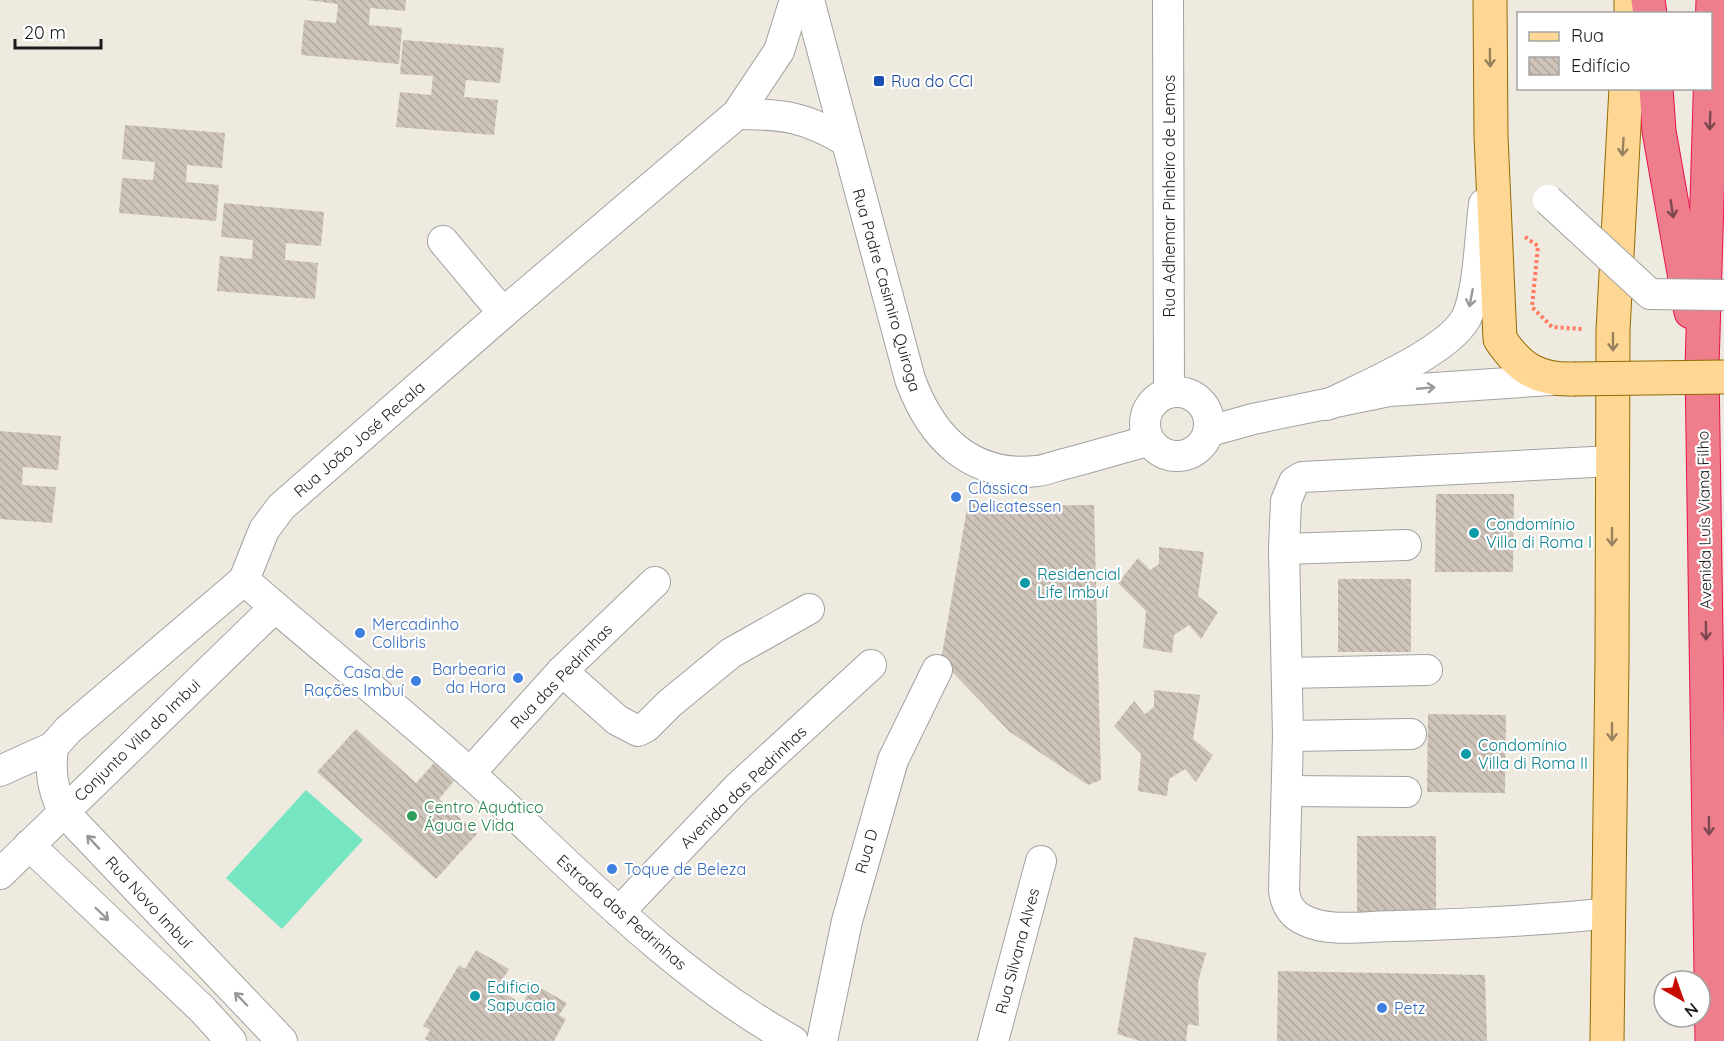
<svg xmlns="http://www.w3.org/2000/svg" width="1724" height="1041" font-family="Quicksand,sans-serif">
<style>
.pitch{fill:#75e6c1}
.building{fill:url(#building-back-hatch)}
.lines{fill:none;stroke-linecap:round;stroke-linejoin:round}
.minor-casing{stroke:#a2a2a2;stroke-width:32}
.major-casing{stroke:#936b00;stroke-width:35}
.highway-casing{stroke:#e6134e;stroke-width:35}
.path{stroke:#ff7a60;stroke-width:4;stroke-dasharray:3 3;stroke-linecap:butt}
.minor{stroke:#fff;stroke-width:30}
.major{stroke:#ffd794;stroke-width:33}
.highway{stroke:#ee7e8c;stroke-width:33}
.minor-bridge-casing{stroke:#a2a2a2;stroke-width:32;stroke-linecap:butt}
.major-bridge-casing{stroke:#936b00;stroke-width:35;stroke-linecap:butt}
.minor-bridge{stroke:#fff;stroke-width:30}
.major-bridge{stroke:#ffd794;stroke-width:33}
.oneway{stroke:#98825e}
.oneway2{stroke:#7a484e}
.oneway3{stroke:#989898}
.transit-dot{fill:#1a4fb4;stroke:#fff;stroke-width:2}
.shop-dot{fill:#3f7fe0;stroke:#fff;stroke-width:2}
.culture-dot{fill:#0f9aa8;stroke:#fff;stroke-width:2}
.leisure-dot{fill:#2e9e5b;stroke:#fff;stroke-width:2}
.labels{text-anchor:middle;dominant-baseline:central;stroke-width:4.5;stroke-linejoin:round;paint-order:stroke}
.transit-label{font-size:16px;fill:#164399;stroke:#fff;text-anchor:start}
.street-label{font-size:16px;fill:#1b1b1b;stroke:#fff}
.shop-label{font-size:16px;fill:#366cbe;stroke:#fff;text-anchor:start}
.culture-label{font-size:16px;fill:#0d838f;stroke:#fff;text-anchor:start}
.leisure-label{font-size:16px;fill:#27864d;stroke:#fff;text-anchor:start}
</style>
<defs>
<pattern id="building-back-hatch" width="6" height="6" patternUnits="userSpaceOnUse" patternTransform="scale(1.5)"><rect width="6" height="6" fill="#cec3b8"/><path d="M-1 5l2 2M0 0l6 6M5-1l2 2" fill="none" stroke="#b0a79e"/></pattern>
</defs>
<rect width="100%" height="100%" fill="#eeeadf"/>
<path class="pitch" d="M 306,790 L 363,840 L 282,929 L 226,878 Z"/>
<g class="building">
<path d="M 306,0 L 406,0 L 405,11 L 370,8 L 369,25 L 402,28 L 399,64 L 301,55 L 304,20 L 336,23 L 338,4 Z"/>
<path d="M 403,40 L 504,48 L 500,83 L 466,80 L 464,97 L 498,100 L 494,135 L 396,127 L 400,92 L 431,95 L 433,76 L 400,74 Z"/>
<path d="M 125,125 L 225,133 L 222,168 L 187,165 L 186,182 L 219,185 L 216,221 L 119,213 L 122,178 L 153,180 L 155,162 L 122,159 Z"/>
<path d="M 224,203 L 324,212 L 321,246 L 286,243 L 285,260 L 318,263 L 315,299 L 217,291 L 220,256 L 252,259 L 253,240 L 221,237 Z"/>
<path d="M 0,431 L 61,436 L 58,470 L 23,467 L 22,485 L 56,487 L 52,523 L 0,519 Z"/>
<path d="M 1436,494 L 1514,494 L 1513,572 L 1435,572 Z"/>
<path d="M 969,497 L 992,506 L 1094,505 L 1101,780 L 1088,785 L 1010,732 L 941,660 Z"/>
<path d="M 1159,547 L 1204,552 L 1198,596 L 1218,612 L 1201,639 L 1189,625 L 1174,635 L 1172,653 L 1143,648 L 1146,611 L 1118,583 L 1138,558 L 1150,570 L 1159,564 Z"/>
<rect x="1338" y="579" width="73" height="73"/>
<path d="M 1154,690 L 1200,695 L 1193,739 L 1213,755 L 1196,782 L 1185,769 L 1169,779 L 1167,796 L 1138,791 L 1141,754 L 1114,726 L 1134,701 L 1145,714 L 1154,707 Z"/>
<path d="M 1428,714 L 1506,715 L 1505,793 L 1427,792 Z"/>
<path d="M 356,729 L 416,783 L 434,763 L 454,781 L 439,799 L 477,834 L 436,879 L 317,772 Z"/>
<rect x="1357" y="836" width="79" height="79"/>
<path d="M 1134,937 L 1206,953 L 1198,982 L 1199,1026 L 1188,1024 L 1186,1041 L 1140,1041 L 1117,1034 Z"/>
<path d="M 476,950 L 509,969 L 497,989 L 522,1004 L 534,984 L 567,1003 L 559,1015 L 566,1019 L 554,1041 L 429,1041 L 425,1039 L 430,1030 L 423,1026 L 459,965 L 465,969 Z"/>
<path d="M 1278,971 L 1485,975 L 1487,1041 L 1277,1041 Z"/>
</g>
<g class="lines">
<g class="minor-casing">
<g id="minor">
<path d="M 809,0 L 910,379 C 931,437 970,478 1037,471 C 1047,470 1058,465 1068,463 C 1095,456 1121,448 1148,441"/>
<path d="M 1168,0 L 1169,392"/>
<path d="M 737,114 C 784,114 805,117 846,141"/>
<path d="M 443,241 L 503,313"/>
<circle cx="1177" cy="424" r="32"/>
<path d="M 1327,405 C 1362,387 1454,350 1468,314 C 1479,285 1480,235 1484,204"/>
<path d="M 1210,431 L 1253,419 L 1389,391 L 1551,380"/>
<path d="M 1284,549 L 1406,545"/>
<path d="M 244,580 C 319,646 398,708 472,775 C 574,868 671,973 793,1041"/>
<path d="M 562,671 L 617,720 L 638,731 L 646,727 L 669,704 L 731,653 L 809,609"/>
<path d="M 1288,673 L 1427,670"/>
<path d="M 1288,736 L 1411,734"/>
<path d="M 53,747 C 50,772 52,788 63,811 L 282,1041"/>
<path d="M 0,771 L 53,747 L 68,730 L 244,580 L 264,530 L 281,507 L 503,313 L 737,114 L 779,51 L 795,0"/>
<path d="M 470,773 L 562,671 L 655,582"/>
<path d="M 1288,791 L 1406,792"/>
<path d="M 29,845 L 203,1010 L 231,1041"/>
<path d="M 0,874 L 275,607"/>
<path d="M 619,912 L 738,787 L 871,665"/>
<path d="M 1610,913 C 1538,921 1467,924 1395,926 C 1367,926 1329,933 1304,920 C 1291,914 1286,904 1284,891 L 1288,736 L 1284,549 L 1286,501 L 1294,482 L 1302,477 L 1612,461"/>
<path d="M 822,1041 L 847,921 L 893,760 L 937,670"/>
<path d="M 993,1041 L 1041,861"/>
</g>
</g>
<g class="major-casing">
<g id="major">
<path d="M 1490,0 L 1491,136 L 1500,339 C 1519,368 1538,380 1573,379"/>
<path d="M 1631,14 L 1631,0"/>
<path d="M 1607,1041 L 1612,660 L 1613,330 L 1626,88"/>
</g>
</g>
<g class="highway-casing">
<g id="highway">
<path d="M 1648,0 L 1650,14"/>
<path d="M 1656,88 L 1659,131 L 1691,312"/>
<path d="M 1712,1041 L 1702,367 L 1713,0"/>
</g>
</g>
<path class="path" d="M 1525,237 L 1538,246 L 1532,307 L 1552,327 L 1583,329"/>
<use href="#minor" class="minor"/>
<use href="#major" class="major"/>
<use href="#highway" class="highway"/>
<g class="minor-bridge-casing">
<path id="minor-bridge" d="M 1548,200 L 1650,294 L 1724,295"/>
</g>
<g class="major-bridge-casing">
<path id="major-bridge" d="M 1573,379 L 1724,377"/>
</g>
<use href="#minor-bridge" class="minor-bridge"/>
<use href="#major-bridge" class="major-bridge"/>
</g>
<defs><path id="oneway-shaft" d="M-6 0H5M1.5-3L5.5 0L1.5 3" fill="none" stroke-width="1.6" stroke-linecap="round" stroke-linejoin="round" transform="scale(1.5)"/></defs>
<g class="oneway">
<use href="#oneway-shaft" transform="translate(1490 58) rotate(89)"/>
<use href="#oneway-shaft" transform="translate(1623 147) rotate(93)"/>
<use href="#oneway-shaft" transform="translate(1613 342) rotate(90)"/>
<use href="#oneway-shaft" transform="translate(1612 537) rotate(90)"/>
<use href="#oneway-shaft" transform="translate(1612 732) rotate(90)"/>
</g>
<g class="oneway2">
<use href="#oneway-shaft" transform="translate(1710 121) rotate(92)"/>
<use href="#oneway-shaft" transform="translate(1672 209) rotate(81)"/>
<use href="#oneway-shaft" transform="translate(1706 631) rotate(89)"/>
<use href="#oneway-shaft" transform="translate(1709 826) rotate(89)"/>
</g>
<g class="oneway3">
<use href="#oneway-shaft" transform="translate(1471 298) rotate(101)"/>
<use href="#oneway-shaft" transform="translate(1426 388) rotate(-5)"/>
<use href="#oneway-shaft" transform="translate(93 842) rotate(-133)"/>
<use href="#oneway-shaft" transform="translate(102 914) rotate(44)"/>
<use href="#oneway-shaft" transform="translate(241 999) rotate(-134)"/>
</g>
<rect class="transit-dot" x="873" y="75" width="12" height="12" rx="3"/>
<g class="shop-dot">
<circle cx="956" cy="497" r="6"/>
<circle cx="360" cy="633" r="6"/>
<circle cx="518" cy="678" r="6"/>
<circle cx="416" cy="681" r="6"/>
<circle cx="612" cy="869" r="6"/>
<circle cx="1382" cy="1008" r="6"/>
</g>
<g class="culture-dot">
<circle cx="1474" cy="533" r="6"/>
<circle cx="1025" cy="583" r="6"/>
<circle cx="1466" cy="754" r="6"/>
<circle cx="475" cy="996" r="6"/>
</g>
<circle class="leisure-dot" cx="412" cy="816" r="6"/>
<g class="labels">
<g class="transit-label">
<text x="891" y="81">Rua do CCI</text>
</g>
<g class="street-label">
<text transform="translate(1169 196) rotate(-90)">Rua Adhemar Pinheiro de Lemos</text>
<text transform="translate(887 290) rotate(74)">Rua Padre Casimiro Quiroga</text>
<text transform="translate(359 439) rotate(-41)">Rua João José Recala</text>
<text transform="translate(1704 520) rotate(-91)">Avenida Luís Viana Filho</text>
<text transform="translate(561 676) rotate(-46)">Rua das Pedrinhas</text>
<text transform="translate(137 740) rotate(-44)">Conjunto Vila do Imbui</text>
<text transform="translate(743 787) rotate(-44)">Avenida das Pedrinhas</text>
<text transform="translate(866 851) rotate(-74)">Rua D</text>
<text transform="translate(149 902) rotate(47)">Rua Novo Imbuí</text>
<text transform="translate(622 912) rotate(41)">Estrada das Pedrinhas</text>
<text transform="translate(1017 951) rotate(-75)">Rua Silvana Alves</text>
</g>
<g class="shop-label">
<text x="968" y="488">Clássica<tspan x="968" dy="18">Delicatessen</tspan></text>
<text x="372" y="624">Mercadinho<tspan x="372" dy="18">Colibris</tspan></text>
<text x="506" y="669" text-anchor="end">Barbearia<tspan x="506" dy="18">da Hora</tspan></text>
<text x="404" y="672" text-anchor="end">Casa de<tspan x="404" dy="18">Rações Imbuí</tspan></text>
<text x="624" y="869">Toque de Beleza</text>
<text x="1394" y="1008">Petz</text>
</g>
<g class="culture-label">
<text x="1486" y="524">Condomínio<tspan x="1486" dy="18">Villa di Roma I</tspan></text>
<text x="1037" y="574">Residencial<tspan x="1037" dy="18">Life Imbuí</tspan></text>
<text x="1478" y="745">Condomínio<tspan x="1478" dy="18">Villa di Roma II</tspan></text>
<text x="487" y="987">Edificio<tspan x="487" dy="18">Sapucaia</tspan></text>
</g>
<g class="leisure-label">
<text x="424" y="807">Centro Aquático<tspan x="424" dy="18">Água e Vida</tspan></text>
</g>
</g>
<rect x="1517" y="12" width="195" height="78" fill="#ffffff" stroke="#a4a4a4" stroke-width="1.5"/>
<rect x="1529" y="32" width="30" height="9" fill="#ffd794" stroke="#a4a4a4" stroke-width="1.5"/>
<text x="1571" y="42" font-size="18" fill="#1b1b1b">Rua</text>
<rect x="1529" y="57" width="30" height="18" fill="url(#building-back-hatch)" stroke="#a4a4a4" stroke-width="1.5"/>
<text x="1571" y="72" font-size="18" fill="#1b1b1b">Edifício</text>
<g transform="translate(1682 999) rotate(140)"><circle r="28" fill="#ffffff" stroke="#a4a4a4" stroke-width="1.5"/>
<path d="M0-4.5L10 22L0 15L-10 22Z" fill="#c70c00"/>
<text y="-9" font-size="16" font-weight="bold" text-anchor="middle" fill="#1b1b1b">N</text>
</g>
<path d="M15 39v9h86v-9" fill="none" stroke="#1b1b1b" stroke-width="3"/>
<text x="24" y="39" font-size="18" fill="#1b1b1b" stroke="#ffffff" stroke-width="4.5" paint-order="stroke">20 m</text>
</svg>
